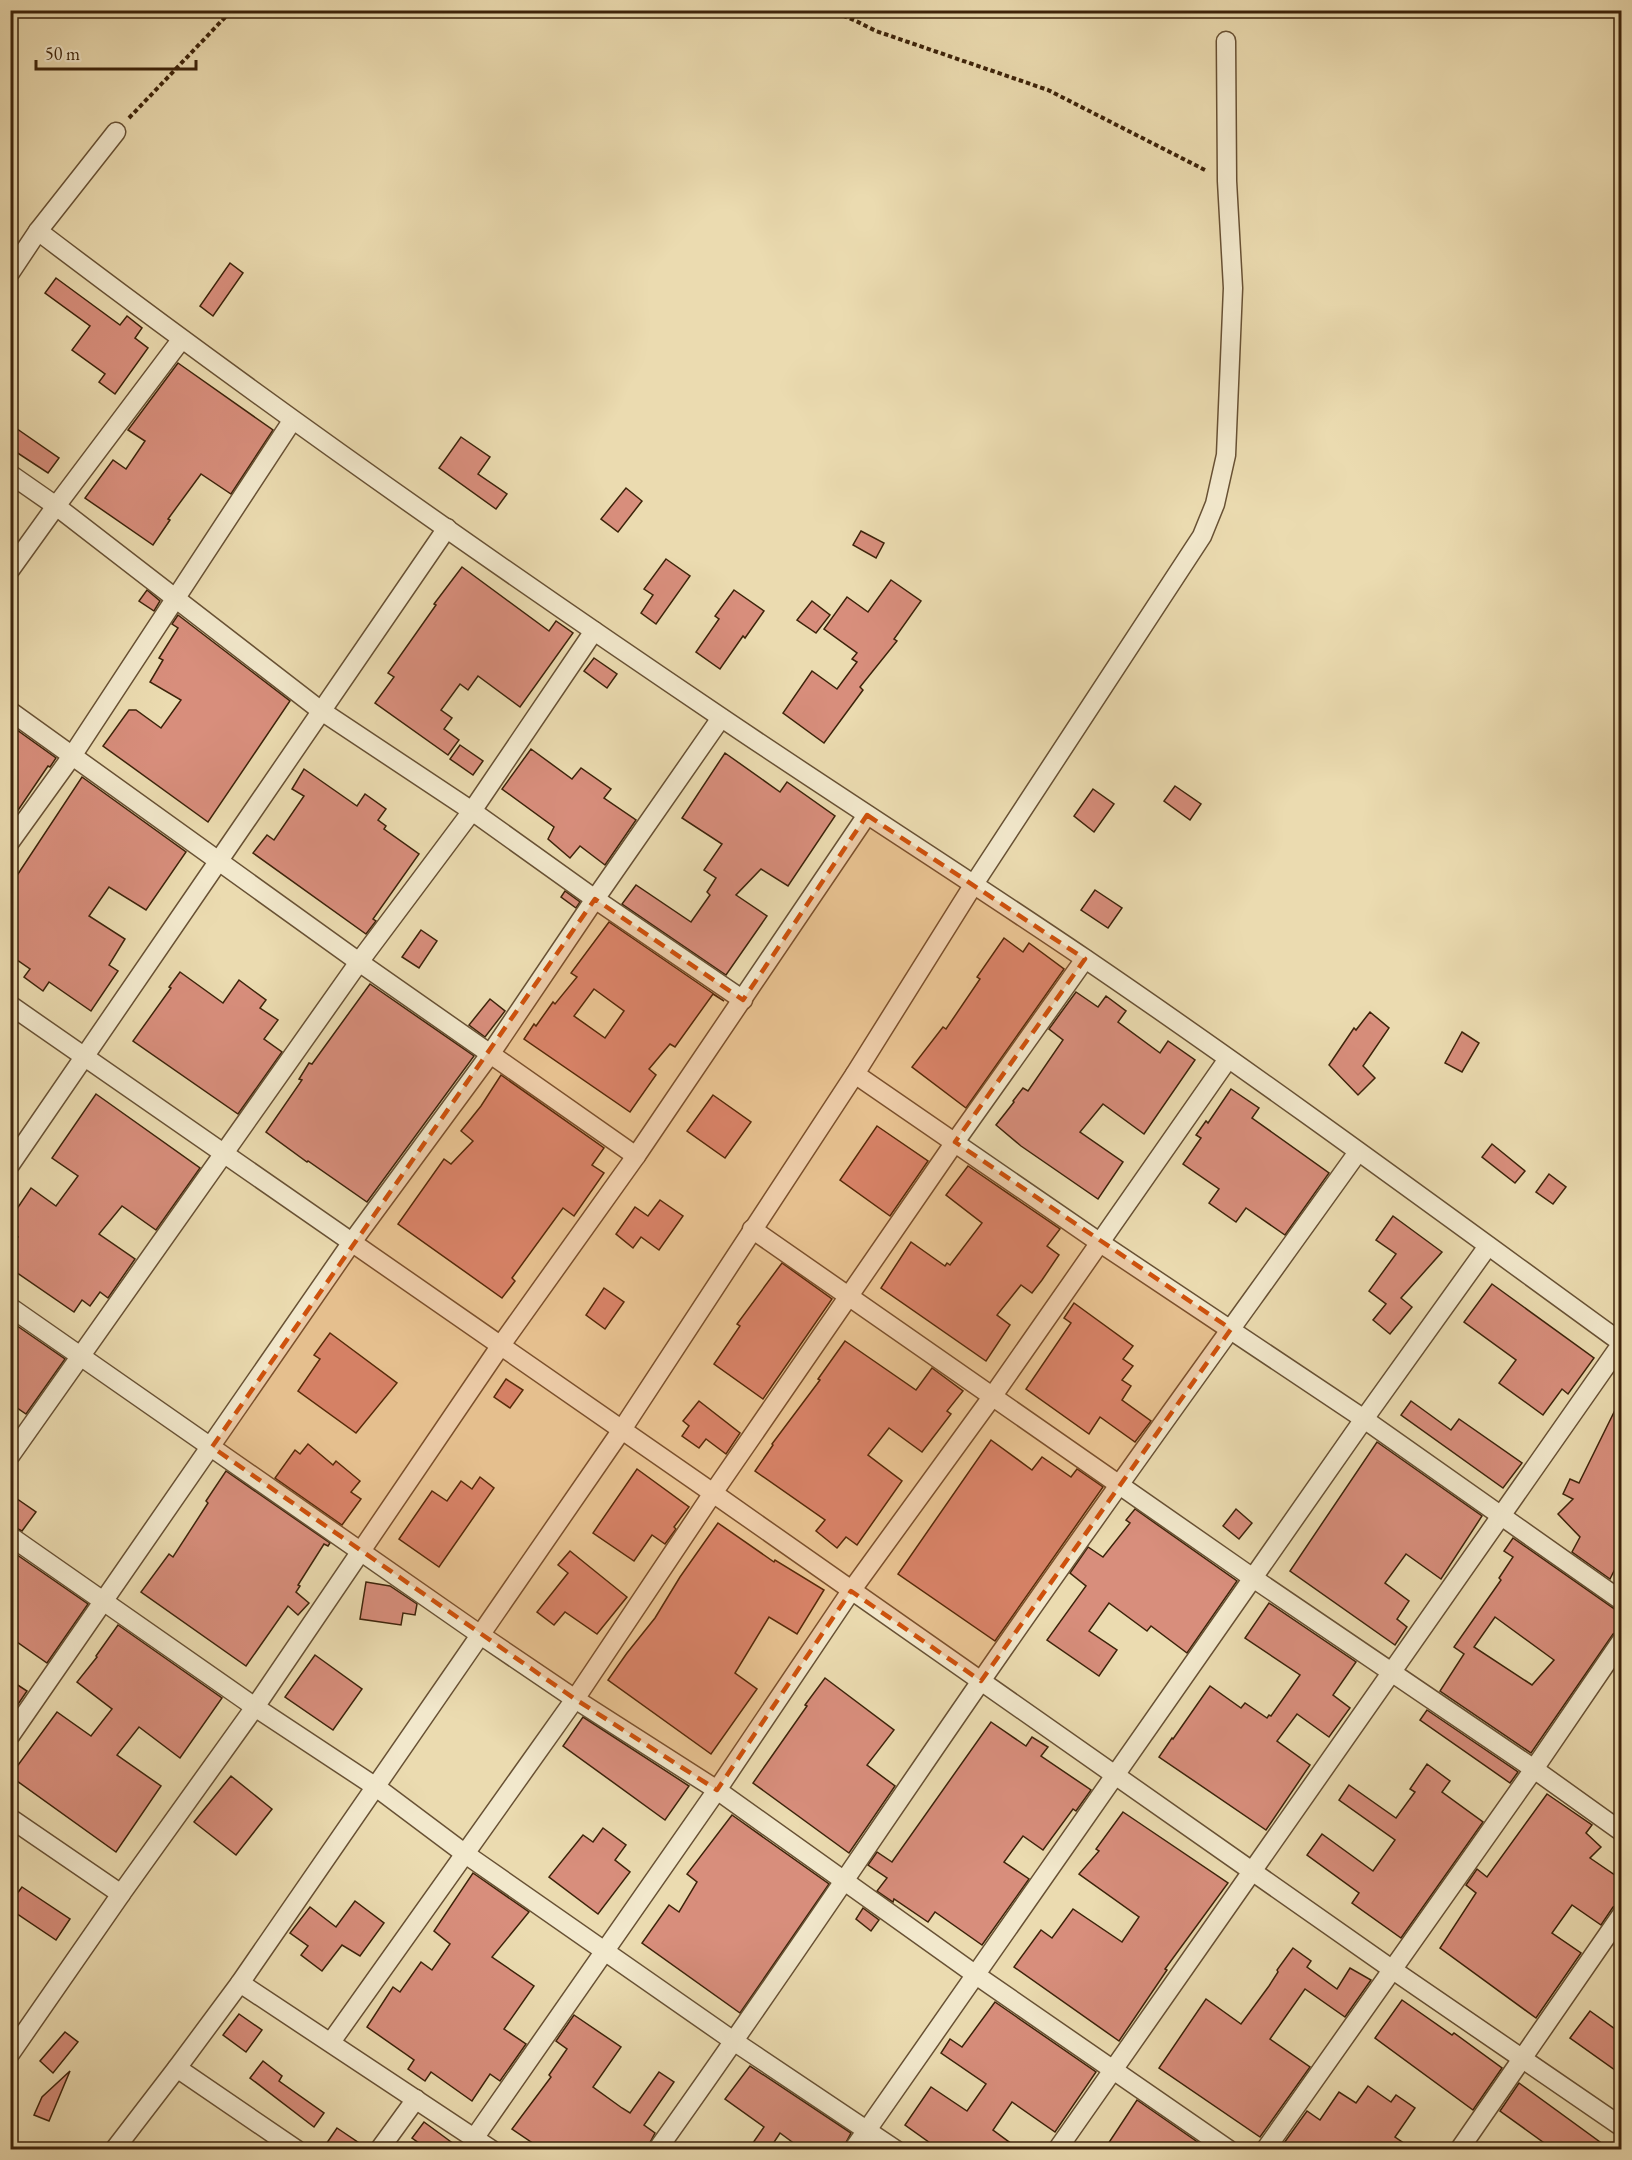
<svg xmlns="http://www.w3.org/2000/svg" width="1632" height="2160" font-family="'EB Garamond',serif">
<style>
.building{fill:#d88e7c;stroke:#3d230a;stroke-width:1.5;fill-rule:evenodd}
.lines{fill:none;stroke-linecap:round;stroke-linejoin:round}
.street-casing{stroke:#685134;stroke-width:21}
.path{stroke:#3d230a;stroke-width:4;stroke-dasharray:4.5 3;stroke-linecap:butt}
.street{stroke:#f2e8cc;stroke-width:18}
.marked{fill:#ce510c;fill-opacity:0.2;stroke:#ce510c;stroke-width:4.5;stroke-dasharray:12 8;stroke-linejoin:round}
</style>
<rect width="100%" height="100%" fill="#ebdbb0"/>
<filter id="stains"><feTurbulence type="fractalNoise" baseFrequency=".00333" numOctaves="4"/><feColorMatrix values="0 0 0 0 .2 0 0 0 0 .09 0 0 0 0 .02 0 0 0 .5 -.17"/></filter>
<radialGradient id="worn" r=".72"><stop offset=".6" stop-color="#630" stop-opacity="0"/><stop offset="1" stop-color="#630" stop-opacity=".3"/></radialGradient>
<g class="building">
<path d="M 230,263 L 243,273 L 213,316 L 200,306 Z"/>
<path d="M 56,278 L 120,325 L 127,316 L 142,328 L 135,338 L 148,348 L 115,394 L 99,382 L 105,374 L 72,350 L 90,326 L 45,293 Z"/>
<path d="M 178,363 L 273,430 L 231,494 L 201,474 L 168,519 L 170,520 L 153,545 L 85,498 L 113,460 L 126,469 L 145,441 L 128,430 Z"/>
<path d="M 10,424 L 59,458 L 48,473 L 10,448 Z"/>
<path d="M 461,437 L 490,457 L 478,474 L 507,494 L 496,509 L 439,468 Z"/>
<path d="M 626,488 L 642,501 L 618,532 L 601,519 Z"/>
<path d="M 861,531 L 884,543 L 876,558 L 853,545 Z"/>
<path d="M 666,559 L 690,576 L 656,624 L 641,613 L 653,595 L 644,589 Z"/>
<path d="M 462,567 L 549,631 L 556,621 L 573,633 L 520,707 L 478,676 L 468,690 L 460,684 L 441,710 L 452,718 L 444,729 L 459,740 L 448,755 L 375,703 L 394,677 L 388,673 L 436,605 L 434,604 Z"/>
<path d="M 891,580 L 921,601 L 894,639 L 897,641 L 860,687 L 863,690 L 824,743 L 783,713 L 812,671 L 837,689 L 857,662 L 852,659 L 857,653 L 824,629 L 847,597 L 868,612 Z"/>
<path d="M 147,590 L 160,601 L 154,611 L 139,601 Z"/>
<path d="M 734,590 L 764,611 L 745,638 L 743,636 L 720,669 L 696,652 L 719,619 L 715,616 Z"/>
<path d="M 812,601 L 830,615 L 816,633 L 797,620 Z"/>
<path d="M 178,615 L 290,701 L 208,822 L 103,746 L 129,710 L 136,710 L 161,728 L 181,700 L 150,682 L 163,660 L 159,658 L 178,628 L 172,624 Z"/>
<path d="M 594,658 L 617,674 L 607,688 L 584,671 Z"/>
<path d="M 10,725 L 56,758 L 50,767 L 48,766 L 10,822 Z"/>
<path d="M 460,745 L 483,761 L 473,775 L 450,759 Z"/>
<path d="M 531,749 L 572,779 L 581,768 L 611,789 L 604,798 L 636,820 L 605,865 L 580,846 L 570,858 L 548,839 L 554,827 L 502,789 Z"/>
<path d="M 725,753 L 780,792 L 787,782 L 835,816 L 788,886 L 761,869 L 736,895 L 767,916 L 726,975 L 622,904 L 636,885 L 691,922 L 710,895 L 707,892 L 716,878 L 704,870 L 722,844 L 682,818 Z"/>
<path d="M 304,769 L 357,806 L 365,794 L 386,809 L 378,820 L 386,826 L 384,829 L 419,854 L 373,919 L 376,921 L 366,934 L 253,853 L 267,835 L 274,840 L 304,796 L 292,789 Z"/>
<path d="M 82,777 L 186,852 L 146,910 L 109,887 L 89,916 L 125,939 L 109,965 L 118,971 L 91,1011 L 49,982 L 43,991 L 24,977 L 30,969 L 10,955 L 10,886 Z"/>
<path d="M 1175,786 L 1201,804 L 1190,820 L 1164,801 Z"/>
<path d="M 1093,789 L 1114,804 L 1094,832 L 1074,816 Z"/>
<path d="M 1095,890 L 1122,908 L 1108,928 L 1081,910 Z"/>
<path d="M 565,891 L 580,902 L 576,908 L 561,897 Z"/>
<path d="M 609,922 L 724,1001 L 713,994 L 675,1047 L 670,1044 L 649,1069 L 656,1075 L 630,1112 L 524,1039 L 534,1024 L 536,1026 L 553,1002 L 555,1004 L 577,977 L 571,973 ZM 594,989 L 624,1011 L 605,1038 L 574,1016 Z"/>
<path d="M 421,930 L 437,941 L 419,968 L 402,957 Z"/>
<path d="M 1004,938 L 1023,952 L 1029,943 L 1064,969 L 966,1108 L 912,1067 L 943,1027 L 946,1029 L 980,979 L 977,977 Z"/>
<path d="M 180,972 L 223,1003 L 239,980 L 266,1000 L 260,1008 L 278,1020 L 264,1039 L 282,1052 L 238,1114 L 133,1041 L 171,988 L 169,987 Z"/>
<path d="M 370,984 L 474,1056 L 367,1202 L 308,1161 L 307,1162 L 266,1132 L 302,1080 L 299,1079 L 309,1063 L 312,1064 Z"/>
<path d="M 1076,992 L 1098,1007 L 1106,996 L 1126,1011 L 1118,1022 L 1160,1053 L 1168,1041 L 1195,1060 L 1144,1134 L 1103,1104 L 1080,1132 L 1123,1162 L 1098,1199 L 1021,1146 L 996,1125 L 1014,1102 L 1013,1101 L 1023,1088 L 1028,1091 L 1063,1040 L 1049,1029 Z"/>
<path d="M 490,999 L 505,1011 L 485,1037 L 469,1025 Z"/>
<path d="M 1370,1012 L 1389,1028 L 1363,1066 L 1375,1078 L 1358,1095 L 1329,1065 L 1354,1028 L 1356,1030 Z"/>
<path d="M 1462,1032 L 1479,1043 L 1462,1072 L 1445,1063 Z"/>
<path d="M 501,1075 L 604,1148 L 592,1165 L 604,1173 L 574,1216 L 563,1208 L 512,1278 L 515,1281 L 502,1298 L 398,1224 L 444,1159 L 451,1164 L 473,1141 L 461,1131 L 481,1106 Z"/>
<path d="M 1231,1089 L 1259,1108 L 1252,1118 L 1329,1173 L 1285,1235 L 1246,1208 L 1236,1222 L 1209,1203 L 1219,1189 L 1183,1164 L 1201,1138 L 1196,1135 L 1206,1121 L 1208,1123 Z"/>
<path d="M 96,1094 L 200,1168 L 156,1230 L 122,1206 L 99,1234 L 135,1259 L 108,1298 L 100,1292 L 90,1306 L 82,1300 L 74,1312 L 10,1268 L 10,1248 L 18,1237 L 10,1232 L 10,1219 L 31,1188 L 56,1206 L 78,1176 L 52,1158 Z"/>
<path d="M 713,1095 L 751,1122 L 725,1158 L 687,1131 Z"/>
<path d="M 877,1126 L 928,1161 L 890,1216 L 840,1180 Z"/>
<path d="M 1492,1144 L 1525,1171 L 1515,1183 L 1482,1157 Z"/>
<path d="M 968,1166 L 1060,1229 L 1047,1246 L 1059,1255 L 1042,1280 L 1032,1293 L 1021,1285 L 997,1315 L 1010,1325 L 986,1361 L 881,1288 L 911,1242 L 945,1266 L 947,1263 L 950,1265 L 982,1223 L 946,1195 Z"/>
<path d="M 1549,1174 L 1566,1187 L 1553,1204 L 1536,1192 Z"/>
<path d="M 660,1200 L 683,1216 L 659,1250 L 641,1237 L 633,1248 L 616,1234 L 635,1207 L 648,1216 Z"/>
<path d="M 1393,1216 L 1442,1252 L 1401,1298 L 1412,1307 L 1390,1334 L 1373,1320 L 1386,1304 L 1369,1291 L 1396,1254 L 1376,1240 Z"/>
<path d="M 782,1263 L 832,1299 L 763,1399 L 714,1364 L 740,1326 L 737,1324 Z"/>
<path d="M 1492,1284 L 1594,1358 L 1568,1394 L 1562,1389 L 1543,1415 L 1499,1383 L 1516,1360 L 1464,1322 Z"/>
<path d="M 604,1288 L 624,1302 L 605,1329 L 586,1315 Z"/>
<path d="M 1074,1303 L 1133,1346 L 1123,1359 L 1133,1366 L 1122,1380 L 1131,1386 L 1122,1400 L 1151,1421 L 1135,1442 L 1100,1417 L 1089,1434 L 1026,1389 L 1071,1323 L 1064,1318 Z"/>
<path d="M 10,1321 L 65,1359 L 26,1414 L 10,1403 Z"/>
<path d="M 330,1333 L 397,1383 L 356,1433 L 298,1391 L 320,1359 L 314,1355 Z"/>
<path d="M 845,1341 L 916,1390 L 932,1368 L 963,1391 L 947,1411 L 951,1414 L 922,1452 L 889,1428 L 868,1455 L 902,1481 L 857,1545 L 846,1537 L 837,1548 L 816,1531 L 825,1520 L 755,1471 L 773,1445 L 772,1444 L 820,1380 L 818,1379 Z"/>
<path d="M 506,1379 L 523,1390 L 510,1408 L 494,1397 Z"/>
<path d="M 1622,1396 L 1622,1570 L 1616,1567 L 1610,1579 L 1572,1552 L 1580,1537 L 1558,1514 L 1573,1499 L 1563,1494 L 1570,1479 L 1579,1483 Z"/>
<path d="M 699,1401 L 740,1433 L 726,1454 L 706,1439 L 699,1448 L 682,1436 L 689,1426 L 683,1421 Z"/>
<path d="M 1411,1401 L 1451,1430 L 1459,1419 L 1522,1463 L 1503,1488 L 1401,1415 Z"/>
<path d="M 991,1440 L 1032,1470 L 1042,1457 L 1071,1477 L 1077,1469 L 1103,1487 L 995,1641 L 898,1574 Z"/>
<path d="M 1377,1442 L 1482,1516 L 1441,1579 L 1406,1554 L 1385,1583 L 1409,1601 L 1397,1619 L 1407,1627 L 1395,1645 L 1290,1571 Z"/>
<path d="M 308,1444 L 333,1465 L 336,1461 L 360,1481 L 351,1492 L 361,1499 L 342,1525 L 275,1478 L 295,1450 L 300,1454 Z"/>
<path d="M 637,1469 L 689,1507 L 674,1527 L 676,1529 L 665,1544 L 652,1535 L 634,1561 L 593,1533 Z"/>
<path d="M 226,1471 L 330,1543 L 328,1546 L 324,1544 L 298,1585 L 300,1586 L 296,1592 L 309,1603 L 298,1615 L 288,1606 L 246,1666 L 141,1592 L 169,1554 L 173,1557 L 208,1503 L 206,1501 Z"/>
<path d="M 480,1477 L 494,1488 L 439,1567 L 399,1539 L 432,1491 L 447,1501 L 461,1481 L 472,1489 Z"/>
<path d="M 10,1494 L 36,1512 L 22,1531 L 10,1525 Z"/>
<path d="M 1135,1509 L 1237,1581 L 1187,1653 L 1151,1626 L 1147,1631 L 1109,1603 L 1089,1631 L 1117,1650 L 1099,1676 L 1047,1640 L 1086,1586 L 1070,1573 L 1088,1547 L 1103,1557 L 1130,1523 L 1126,1520 Z"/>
<path d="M 1236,1509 L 1252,1523 L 1239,1539 L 1223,1526 Z"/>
<path d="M 718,1523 L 774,1562 L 775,1560 L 824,1590 L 797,1634 L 769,1617 L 735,1673 L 757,1689 L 711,1754 L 608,1680 L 627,1653 L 655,1618 L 680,1577 Z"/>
<path d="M 1513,1538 L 1616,1610 L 1622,1612 L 1622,1629 L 1613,1634 L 1531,1753 L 1440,1691 L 1464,1654 L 1454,1647 L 1501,1580 L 1499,1578 L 1513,1557 L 1504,1551 ZM 1495,1617 L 1554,1660 L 1532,1685 L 1474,1647 Z"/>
<path d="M 10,1550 L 88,1604 L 47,1663 L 10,1637 Z"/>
<path d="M 570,1551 L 627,1597 L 597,1634 L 565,1612 L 554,1625 L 537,1612 L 568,1573 L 558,1565 Z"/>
<path d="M 366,1582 L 390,1586 L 417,1604 L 415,1615 L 403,1613 L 401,1625 L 360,1619 Z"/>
<path d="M 1269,1603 L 1356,1662 L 1333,1695 L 1350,1708 L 1329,1737 L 1297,1714 L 1277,1741 L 1310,1765 L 1266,1830 L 1159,1757 L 1172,1738 L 1173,1739 L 1210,1686 L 1241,1708 L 1245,1703 L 1267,1718 L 1269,1715 L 1271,1716 L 1300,1675 L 1245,1638 Z"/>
<path d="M 118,1625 L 222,1698 L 180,1758 L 139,1727 L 117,1755 L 161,1786 L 116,1852 L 10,1776 L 57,1712 L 91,1736 L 112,1709 L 77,1682 L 97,1657 L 96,1656 Z"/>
<path d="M 315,1655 L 362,1689 L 333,1730 L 285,1697 Z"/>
<path d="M 825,1678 L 894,1730 L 867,1765 L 895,1786 L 849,1853 L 753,1783 L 807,1706 L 805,1705 Z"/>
<path d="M 10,1680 L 27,1691 L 10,1716 Z"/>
<path d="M 1427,1710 L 1518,1772 L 1510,1783 L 1420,1720 Z"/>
<path d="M 583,1717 L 689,1786 L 665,1820 L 563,1746 Z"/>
<path d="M 991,1722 L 1026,1746 L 1032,1737 L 1048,1747 L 1041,1756 L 1091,1790 L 1076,1811 L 1073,1809 L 1043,1850 L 1023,1836 L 1004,1862 L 1029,1879 L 982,1945 L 935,1912 L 928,1922 L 894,1899 L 893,1902 L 877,1891 L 887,1878 L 868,1865 L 877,1852 L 892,1862 Z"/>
<path d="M 1427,1764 L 1450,1781 L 1442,1792 L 1483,1822 L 1401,1938 L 1352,1903 L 1359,1893 L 1307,1855 L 1322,1834 L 1373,1871 L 1395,1840 L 1339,1800 L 1349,1785 L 1396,1818 L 1415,1792 L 1410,1789 Z"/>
<path d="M 231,1776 L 272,1809 L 236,1855 L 194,1822 Z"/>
<path d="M 1547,1794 L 1592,1825 L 1586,1833 L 1601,1847 L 1590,1858 L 1622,1880 L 1622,1903 L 1613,1907 L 1601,1925 L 1572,1905 L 1552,1933 L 1581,1953 L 1536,2018 L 1440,1948 L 1476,1893 L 1466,1885 L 1477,1869 L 1487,1877 Z"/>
<path d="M 1123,1812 L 1228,1883 L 1165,1969 L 1167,1970 L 1119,2041 L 1014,1967 L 1041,1930 L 1052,1938 L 1073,1909 L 1122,1942 L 1139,1917 L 1079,1874 L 1099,1851 L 1096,1849 Z"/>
<path d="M 732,1815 L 829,1884 L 740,2013 L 642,1943 L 669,1905 L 679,1912 L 697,1882 L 687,1874 Z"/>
<path d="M 603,1828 L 626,1845 L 615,1860 L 630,1872 L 598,1914 L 549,1877 L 583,1835 L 593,1842 Z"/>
<path d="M 473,1873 L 529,1912 L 492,1957 L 534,1986 L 504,2029 L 526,2044 L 500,2081 L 490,2074 L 472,2101 L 431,2072 L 425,2081 L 408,2069 L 414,2060 L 367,2027 L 393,1987 L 400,1992 L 421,1962 L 432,1970 L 450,1944 L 434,1931 Z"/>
<path d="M 22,1887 L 70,1919 L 56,1940 L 10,1909 L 10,1903 Z"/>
<path d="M 355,1901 L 384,1923 L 360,1956 L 342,1945 L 322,1971 L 301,1955 L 308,1946 L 290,1933 L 310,1907 L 336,1927 Z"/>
<path d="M 863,1908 L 879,1920 L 871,1931 L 856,1919 Z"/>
<path d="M 1293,1948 L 1311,1961 L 1307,1967 L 1337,1989 L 1350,1968 L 1371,1980 L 1345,2017 L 1305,1989 L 1270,2039 L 1310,2067 L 1260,2137 L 1159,2068 L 1206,1999 L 1241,2024 L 1269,1986 L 1278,1972 L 1277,1970 Z"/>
<path d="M 1402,2000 L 1452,2035 L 1454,2033 L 1502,2068 L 1473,2110 L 1375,2038 Z"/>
<path d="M 995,2002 L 1096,2072 L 1055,2132 L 1012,2102 L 993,2130 L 1020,2150 L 940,2150 L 905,2125 L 931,2087 L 967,2111 L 986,2084 L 941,2053 L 950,2039 L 962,2047 Z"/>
<path d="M 1590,2011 L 1622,2034 L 1622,2075 L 1570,2038 Z"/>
<path d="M 239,2014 L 262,2030 L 246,2052 L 223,2035 Z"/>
<path d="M 574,2015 L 621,2047 L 593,2087 L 622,2108 L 630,2113 L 659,2072 L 674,2082 L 644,2125 L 655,2133 L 646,2150 L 543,2150 L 512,2129 L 551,2077 L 549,2075 L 567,2049 L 556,2041 Z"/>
<path d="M 65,2032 L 78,2042 L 53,2073 L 40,2061 Z"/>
<path d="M 263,2061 L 282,2076 L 279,2081 L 324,2113 L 314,2127 L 250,2078 Z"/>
<path d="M 750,2066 L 851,2133 L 842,2150 L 803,2150 L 780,2133 L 769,2150 L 748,2150 L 764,2127 L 725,2099 Z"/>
<path d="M 70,2071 L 49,2121 L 34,2115 L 42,2097 Z"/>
<path d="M 1519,2083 L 1611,2150 L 1554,2150 L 1500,2111 Z"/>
<path d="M 1368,2086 L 1391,2102 L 1396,2095 L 1415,2108 L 1395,2137 L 1414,2150 L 1279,2150 L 1307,2111 L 1320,2120 L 1339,2092 L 1356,2103 Z"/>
<path d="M 1137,2100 L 1209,2150 L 1104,2150 Z"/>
<path d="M 424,2122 L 462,2150 L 429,2150 L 412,2138 Z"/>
<path d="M 337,2128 L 368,2149 L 368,2150 L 322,2150 Z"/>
</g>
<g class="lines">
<g class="street-casing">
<g id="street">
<path d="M 38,231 C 260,400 488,560 719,716 C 840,798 963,876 1084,958 C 1266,1082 1443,1213 1622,1343 L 1057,2150"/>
<path d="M 10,273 L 38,231 L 116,132"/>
<path d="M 10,474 L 56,506 L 320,710 L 472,811 L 595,899 L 743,1000"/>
<path d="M 10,570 L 56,506 L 181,340"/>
<path d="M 10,711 L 359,962 L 636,1156"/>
<path d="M 10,842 L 72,756 L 292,421"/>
<path d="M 10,1005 L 713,1493 L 1393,1970 L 1622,2127"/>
<path d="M 855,1074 L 1099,1242 L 1364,1419 L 1622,1601"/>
<path d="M 10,1165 C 157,954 300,739 447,528"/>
<path d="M 752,1229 L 1253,1578 L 1534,1769 L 1622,1832"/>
<path d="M 10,1307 L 482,1636 L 575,1699 L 717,1790 L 976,1975 L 1229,2150"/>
<path d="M 10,1456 L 359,962 L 472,811 L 594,631"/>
<path d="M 10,1536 L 255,1707 L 376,1787 L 464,1853 L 735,2042 L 896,2150"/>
<path d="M 10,1736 L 352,1242 L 491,1053 L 595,899 L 721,718"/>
<path d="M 10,1818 L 121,1894 L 10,2054"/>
<path d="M 121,1894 L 255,1707 L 501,1345 L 636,1156 L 867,815"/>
<path d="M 240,1983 L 492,2150"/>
<path d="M 331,2042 L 575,1699 L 713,1493 L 955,1142 L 1085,959"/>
<path d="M 177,2068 L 297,2150"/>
<path d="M 475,2137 L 717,1790 L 851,1591 L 992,1397 L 1228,1059"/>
<path d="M 114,2150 L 177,2068 L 240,1983 L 621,1431 L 855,1074 L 974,884 L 1202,536 L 1215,504 L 1226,455 L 1233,288 L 1227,181 L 1226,41"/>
<path d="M 379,2150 L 416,2099"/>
<path d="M 657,2150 C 768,1995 873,1837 981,1681 C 1104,1503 1232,1328 1358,1152"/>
<path d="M 853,2150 L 1364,1419 L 1488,1246"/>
<path d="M 1265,2150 L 1534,1769 L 1622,1640"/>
<path d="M 1459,2150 L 1622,1914"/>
</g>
</g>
<g class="path">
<path d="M 829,10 L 856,21 L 876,31 L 1048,90 L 1207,171"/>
<path d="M 129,118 L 232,10"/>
</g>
<use href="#street" class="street"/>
</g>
<path class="marked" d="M 867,815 L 1085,959 L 955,1142 L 1231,1329 L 981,1681 L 851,1591 L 717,1790 L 575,1699 L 212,1447 L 595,899 L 743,1000 Z"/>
<rect width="1632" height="2160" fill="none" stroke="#ebdbb0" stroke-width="36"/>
<rect x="12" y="12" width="1608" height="2136" fill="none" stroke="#3d230a" stroke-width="3"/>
<rect x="18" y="18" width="1596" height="2124" fill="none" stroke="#3d230a" stroke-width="1.5"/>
<path d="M36 60v9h160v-9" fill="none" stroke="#3d230a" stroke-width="3"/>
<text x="45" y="60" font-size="18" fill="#3d230a" stroke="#f2e8cc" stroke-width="4.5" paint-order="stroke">50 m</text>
<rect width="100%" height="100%" filter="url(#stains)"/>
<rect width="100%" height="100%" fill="url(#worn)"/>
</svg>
